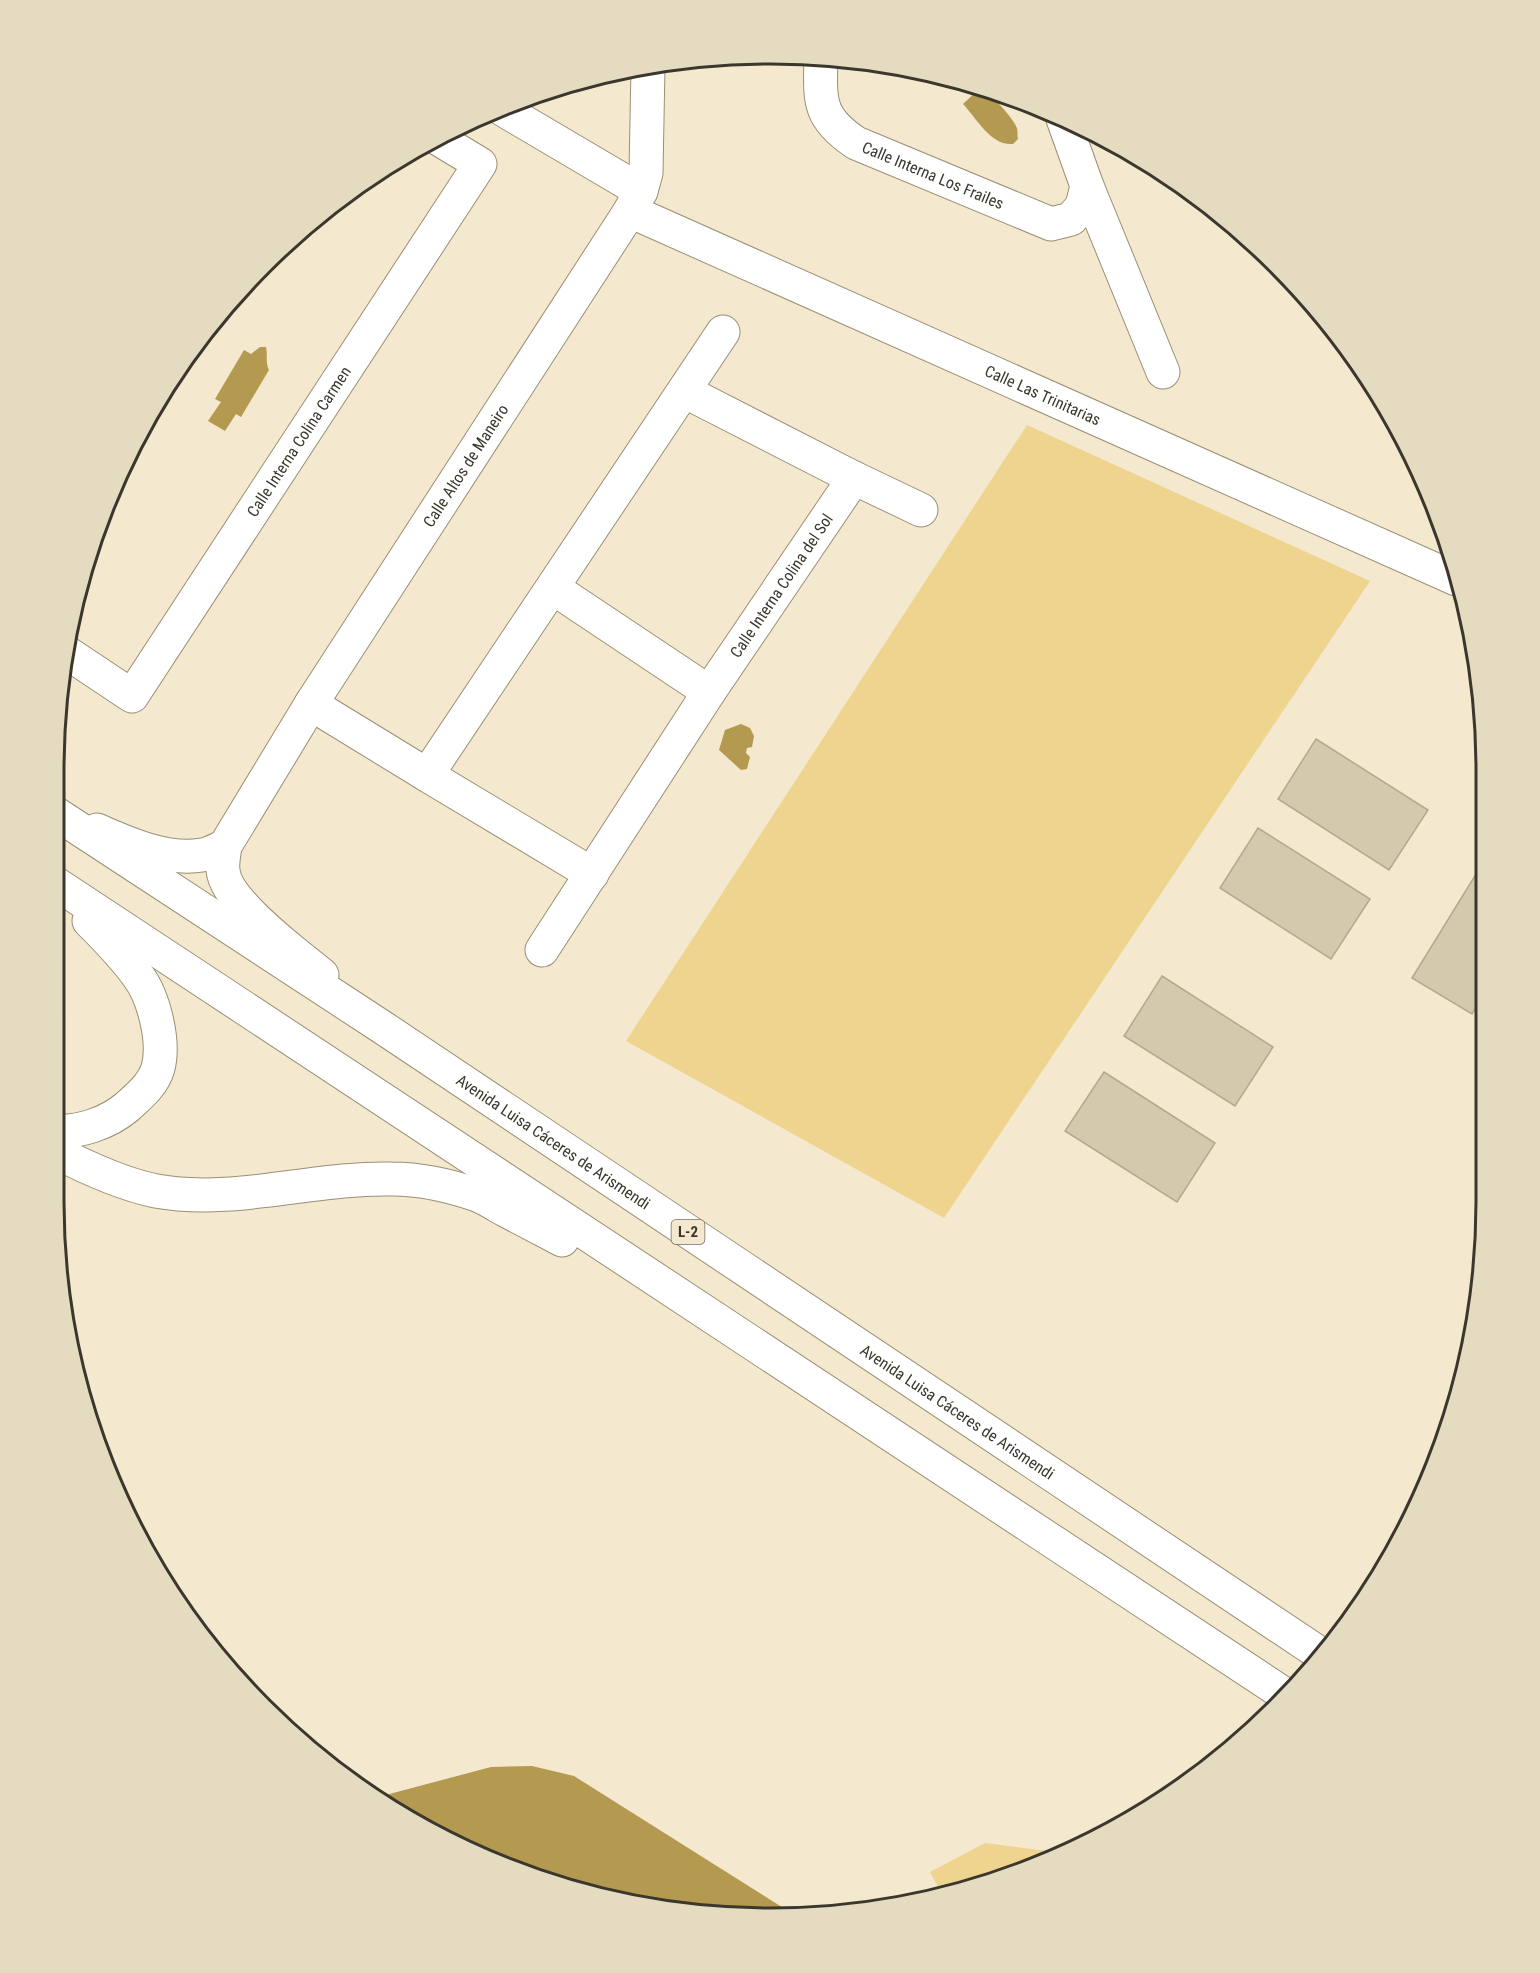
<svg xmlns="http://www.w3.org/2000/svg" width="1540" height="1973" font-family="'Roboto Condensed',sans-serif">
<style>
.green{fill:#eed48f}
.water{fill:#b49951}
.building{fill:#d3c9ad;stroke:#b3a98f;stroke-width:1.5}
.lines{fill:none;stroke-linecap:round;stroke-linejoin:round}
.minor-casing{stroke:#998f75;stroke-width:35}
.major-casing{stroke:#998f75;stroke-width:35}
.minor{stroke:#fff;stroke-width:33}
.major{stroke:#fff;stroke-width:33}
.labels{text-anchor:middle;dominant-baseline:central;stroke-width:4.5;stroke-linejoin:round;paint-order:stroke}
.shield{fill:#f4e9ce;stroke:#726c5d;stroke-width:1.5}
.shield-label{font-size:15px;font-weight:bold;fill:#3b372c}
.street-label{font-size:16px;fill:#3b372c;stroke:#f4e9ce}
.rim{fill:none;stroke:#3b372c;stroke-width:3}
</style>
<rect width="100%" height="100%" fill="#f4e9ce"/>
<g class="green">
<path d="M 1027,425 L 1370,581 L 944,1218 L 626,1041 Z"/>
<path d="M 985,1843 L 1055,1852 L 1057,1852 L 956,1895 L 943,1896 L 930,1872 Z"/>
</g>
<g class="water">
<path d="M 980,88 C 990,92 1013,118 1017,128 C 1018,132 1017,135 1018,139 L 1013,144 C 991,146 977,119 963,104 Z"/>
<path d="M 260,347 L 266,347 C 268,355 265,362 269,370 L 241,417 L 236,414 L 225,431 L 208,421 L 221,402 L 215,399 L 244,350 L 251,354 Z"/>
<path d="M 741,724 L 750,728 L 754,736 L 752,747 L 747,748 L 746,753 L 750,757 L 747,769 L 741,770 L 719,750 L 725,730 Z"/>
<path d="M 532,1766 L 574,1776 L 796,1916 L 770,1919 L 585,1895 L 412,1823 L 378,1797 L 491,1767 Z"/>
</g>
<g class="building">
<path d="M 1316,739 L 1428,810 L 1389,870 L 1278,799 Z"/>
<path d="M 1258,828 L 1370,899 L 1331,959 L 1220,888 Z"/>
<path d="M 1481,866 L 1485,868 L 1485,993 L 1472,1014 L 1412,978 Z"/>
<path d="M 1162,976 L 1273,1047 L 1235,1106 L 1124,1036 Z"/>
<path d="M 1104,1072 L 1215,1143 L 1177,1202 L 1065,1131 Z"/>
</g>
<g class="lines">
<g class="minor-casing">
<g id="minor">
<path id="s1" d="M 821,56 C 820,100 817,117 856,143 L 1051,224 L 1071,219 L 1082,206 L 1087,186 L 1063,119"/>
<path d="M 502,109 L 641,191"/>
<path d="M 1087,186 L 1163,372"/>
<path id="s2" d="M 630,211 L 1456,579"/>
<path d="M 684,391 L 854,478 L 921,510"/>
<path d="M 553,588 L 709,692"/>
<path id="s3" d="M 69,654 L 132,696 L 480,164 L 437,138"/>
<path d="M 311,704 L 427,775 L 723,332"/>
<path d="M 427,775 L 592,874"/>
<path d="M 97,830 C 128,844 168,861 202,855 C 210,854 218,849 225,846"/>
<path id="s4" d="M 542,950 L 709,692 L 854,478"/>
<path id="s5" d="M 322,975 C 297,954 225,902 223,870 C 222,863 224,854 225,846 L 311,704 L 630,211 L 641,191 L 646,173 L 648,67"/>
</g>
</g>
<g class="major-casing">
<g id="major">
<path id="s6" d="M 55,813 L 385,1029 L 1319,1653"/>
<path d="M 55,883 L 1284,1694"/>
<path d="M 54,1131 C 79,1133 108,1123 127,1107 C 139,1096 153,1085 158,1068 C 165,1042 154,997 138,976 C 124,956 106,938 89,921"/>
<path d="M 54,1151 C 85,1167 121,1184 156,1191 C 234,1205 314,1177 392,1179 C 420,1179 451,1186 477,1195 C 487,1199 496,1205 505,1210 C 524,1220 543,1230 562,1240"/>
</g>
</g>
<use href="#minor" class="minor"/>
<use href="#major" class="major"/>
</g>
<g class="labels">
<rect class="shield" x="671.5" y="1220" width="33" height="24" rx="4.5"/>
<g class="shield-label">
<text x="688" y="1232">L-2</text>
</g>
<g class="street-label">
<text stroke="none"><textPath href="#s1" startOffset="184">Calle Interna Los Frailes</textPath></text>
<text stroke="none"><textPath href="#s2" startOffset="452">Calle Las Trinitarias</textPath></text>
<text stroke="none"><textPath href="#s3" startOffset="380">Calle Interna Colina Carmen</textPath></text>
<text stroke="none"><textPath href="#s5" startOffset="621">Calle Altos de Maneiro</textPath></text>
<text stroke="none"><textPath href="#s4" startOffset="436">Calle Interna Colina del Sol</textPath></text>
<text stroke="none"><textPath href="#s6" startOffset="597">Avenida Luisa Cáceres de Arismendi</textPath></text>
<text stroke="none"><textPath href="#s6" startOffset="1083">Avenida Luisa Cáceres de Arismendi</textPath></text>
</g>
</g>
<path d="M0 0H1540V1973H0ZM770 64H770A706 706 0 0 1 1476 770V1202A706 706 0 0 1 770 1908H770A706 706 0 0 1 64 1202V770A706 706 0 0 1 770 64Z" fill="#e5dbc1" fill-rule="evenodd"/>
<path class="rim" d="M770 64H770A706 706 0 0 1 1476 770V1202A706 706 0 0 1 770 1908H770A706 706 0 0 1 64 1202V770A706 706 0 0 1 770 64Z"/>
</svg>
